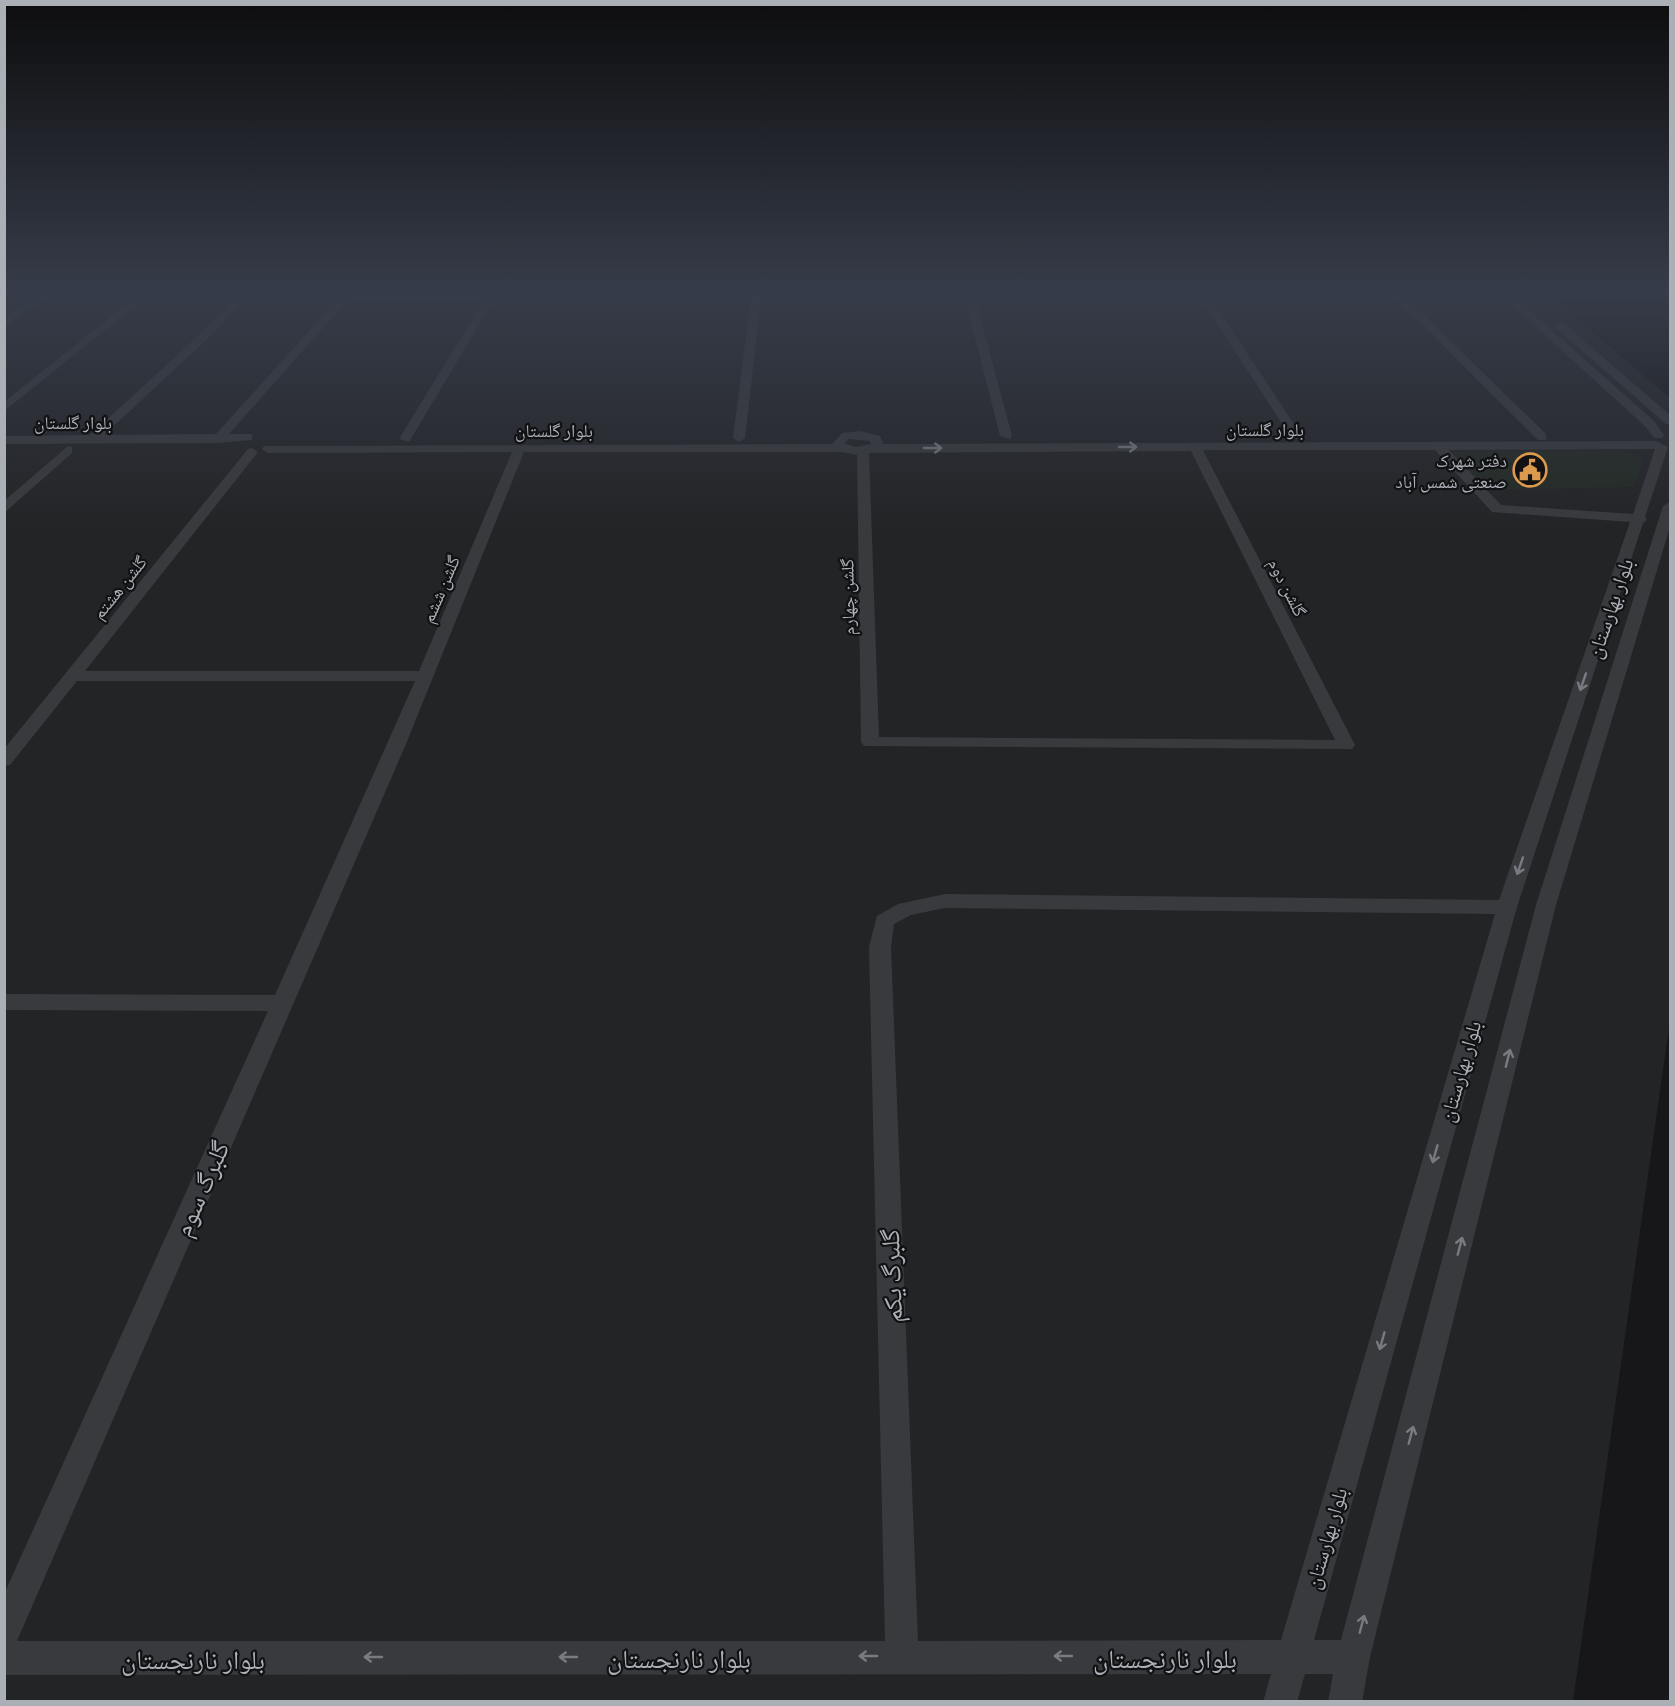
<svg xmlns="http://www.w3.org/2000/svg" width="1675" height="1706" font-family="Barlow,'Noto Naskh Arabic',sans-serif">
<style>
.built{fill:#232426}
.green{fill:#242a24}
.lines{fill:none;stroke-linecap:round;stroke-linejoin:round}
.minor{fill:#393a3d;fill-rule:evenodd}
.oneway{stroke:#787b80}
.labels{text-anchor:middle;dominant-baseline:central;stroke-width:4.5;stroke-linejoin:round;paint-order:stroke}
.far-street-label{font-size:18px;fill:#abb0b7;stroke:#121214}
.far-poi-label{font-size:18px;fill:#abb0b7;stroke:#121214;text-anchor:end}
.street-label{font-size:21px;fill:#abb0b7;stroke:#121214}
.near-street-label{font-size:26px;fill:#abb0b7;stroke:#121214}
</style>
<rect width="100%" height="100%" fill="#171719"/>
<path class="built" d="M 5,290 L 1543,290 L 1670,398 L 1670,1021 L 1573,1701 L 5,1702 Z"/>
<path class="green" d="M 1452,451 L 1624,451 L 1643,458 L 1634,487 L 1485,490 Z"/>
<g class="lines">
<g class="minor">
<path d="M 46,290 L 57,290 L 4,327 L 4,319 Z"/>
<path d="M 144,290 L 155,290 L 4,411 L 4,402 Z"/>
<path d="M 244,290 L 254,290 L 204,342 L 104,435 L 216,434 L 346,290 L 356,290 L 352,295 L 488,294 L 490,290 L 500,290 L 409,442 L 399,439 L 484,300 L 347,301 L 229,434 L 252,434 L 252,440 L 218,443 L 4,444 L 4,436 L 90,435 L 196,338 Z"/>
<path d="M 752,290 L 762,290 L 745,438 L 739,442 L 733,438 Z"/>
<path d="M 963,290 L 973,290 L 1012,436 L 1010,439 L 1000,436 Z"/>
<path d="M 1195,290 L 1205,290 L 1302,436 L 1300,439 L 1292,439 Z"/>
<path d="M 1387,290 L 1398,290 L 1546,434 L 1546,440 L 1538,440 Z"/>
<path d="M 1495,290 L 1506,290 L 1654,421 L 1664,435 L 1662,438 L 1654,438 L 1646,427 Z"/>
<path d="M 1555,323 L 1563,323 L 1670,415 L 1670,424 L 1666,424 L 1555,327 Z"/>
<path d="M 860,431 L 880,436 L 883,444 L 1656,441 L 1668,447 L 1645,517 L 1647,520 L 1643,523 L 1517,907 L 1314,1640 L 1341,1640 L 1536,905 L 1663,506 L 1670,502 L 1670,527 L 1556,905 L 1370,1657 L 1362,1702 L 1328,1702 L 1333,1674 L 1305,1674 L 1297,1702 L 1263,1702 L 1271,1674 L 4,1675 L 4,1594 L 268,1011 L 4,1010 L 4,994 L 275,995 L 415,681 L 77,681 L 10,765 L 4,766 L 4,749 L 248,449 L 252,448 L 258,452 L 85,671 L 419,671 L 512,452 L 268,453 L 262,449 L 264,446 L 832,444 L 842,433 ZM 849,439 L 870,441 L 871,444 L 856,447 L 844,443 ZM 1655,449 L 1633,514 L 1501,505 L 1449,450 ZM 1203,450 L 1435,450 L 1492,512 L 1630,522 L 1499,900 L 945,894 L 898,904 L 877,916 L 869,947 L 885,1641 L 17,1641 L 406,744 L 524,452 L 841,452 L 857,455 L 861,742 L 864,746 L 1352,749 L 1355,745 ZM 1191,451 L 1335,740 L 879,737 L 869,453 ZM 945,908 L 1495,914 L 1281,1640 L 918,1641 L 891,947 L 894,924 L 911,915 Z"/>
<path d="M 68,446 L 72,447 L 72,453 L 4,513 L 4,501 Z"/>
</g>
</g>
<defs><path id="oneway-shaft" d="M-6 0H5M1.5-3L5.5 0L1.5 3" fill="none" stroke-width="1.6" stroke-linecap="round" stroke-linejoin="round" transform="scale(1.5)"/></defs>
<g class="oneway">
<use href="#oneway-shaft" transform="translate(1128 447)"/>
<use href="#oneway-shaft" transform="translate(933 448)"/>
<use href="#oneway-shaft" transform="translate(1583 682) rotate(109)"/>
<use href="#oneway-shaft" transform="translate(1520 866) rotate(109)"/>
<use href="#oneway-shaft" transform="translate(1508 1058) rotate(-76)"/>
<use href="#oneway-shaft" transform="translate(1435 1154) rotate(106)"/>
<use href="#oneway-shaft" transform="translate(1460 1246) rotate(-75)"/>
<use href="#oneway-shaft" transform="translate(1382 1341) rotate(106)"/>
<use href="#oneway-shaft" transform="translate(1411 1435) rotate(-75)"/>
<use href="#oneway-shaft" transform="translate(1362 1624) rotate(-75)"/>
<use href="#oneway-shaft" transform="translate(868 1656) rotate(180)"/>
<use href="#oneway-shaft" transform="translate(1063 1656) rotate(-180)"/>
<use href="#oneway-shaft" transform="translate(373 1657) rotate(180)"/>
<use href="#oneway-shaft" transform="translate(568 1657) rotate(180)"/>
</g>
<linearGradient id="sky" x2="0" y2="1"><stop stop-color="#0d0d0e"/><stop offset="0.55" stop-color="#363c49"/><stop offset="1" stop-color="#363c49" stop-opacity="0"/></linearGradient>
<rect width="1675" height="529" fill="url(#sky)"/>
<defs>
<g id="civic-ring" transform="scale(1.725)"><circle r="9.5" fill="#121214" stroke="#db9a4d" stroke-width="1.5"/><path d="M-.6-6.5H3V-4.5H.6V-3L4-1V1h2V6H-6V1h2V-1L-.6-3ZM-1.2 2.5V6h2.4V2.5Z" fill="#db9a4d"/></g>
</defs>
<g fill-rule="evenodd">
<use href="#civic-ring" x="1530" y="470"/>
</g>
<g class="labels">
<g class="far-street-label">
<text x="73" y="422">بلوار گلستان</text>
<text x="1265" y="429">بلوار گلستان</text>
<text x="554" y="430">بلوار گلستان</text>
<text transform="translate(119 587) rotate(-51)">گلشن هشتم</text>
<text transform="translate(1288 587) rotate(63)">گلشن دوم</text>
<text transform="translate(440 589) rotate(-67)">گلشن ششم</text>
<text transform="translate(847 597) rotate(-91)">گلشن چهارم</text>
</g>
<g class="far-poi-label">
<text x="1507" y="460">دفتر شهرک<tspan x="1507" dy="21">صنعتی شمس آباد</tspan></text>
</g>
<g class="street-label">
<text transform="translate(1609 608) rotate(-71)">بلوار بهارستان</text>
<text transform="translate(1459 1071) rotate(-74)">بلوار بهارستان</text>
<text transform="translate(1325 1538) rotate(-74)">بلوار بهارستان</text>
</g>
<g class="near-street-label">
<text transform="translate(200 1188) rotate(-66)">گلبرگ سوم</text>
<text transform="translate(890 1276) rotate(-92)">گلبرگ یکم</text>
<text x="679" y="1657">بلوار نارنجستان</text>
<text x="1165" y="1657">بلوار نارنجستان</text>
<text x="193" y="1658">بلوار نارنجستان</text>
</g>
</g>
<rect width="1675" height="1706" fill="none" stroke="#abb0b7" stroke-width="12"/>
</svg>
